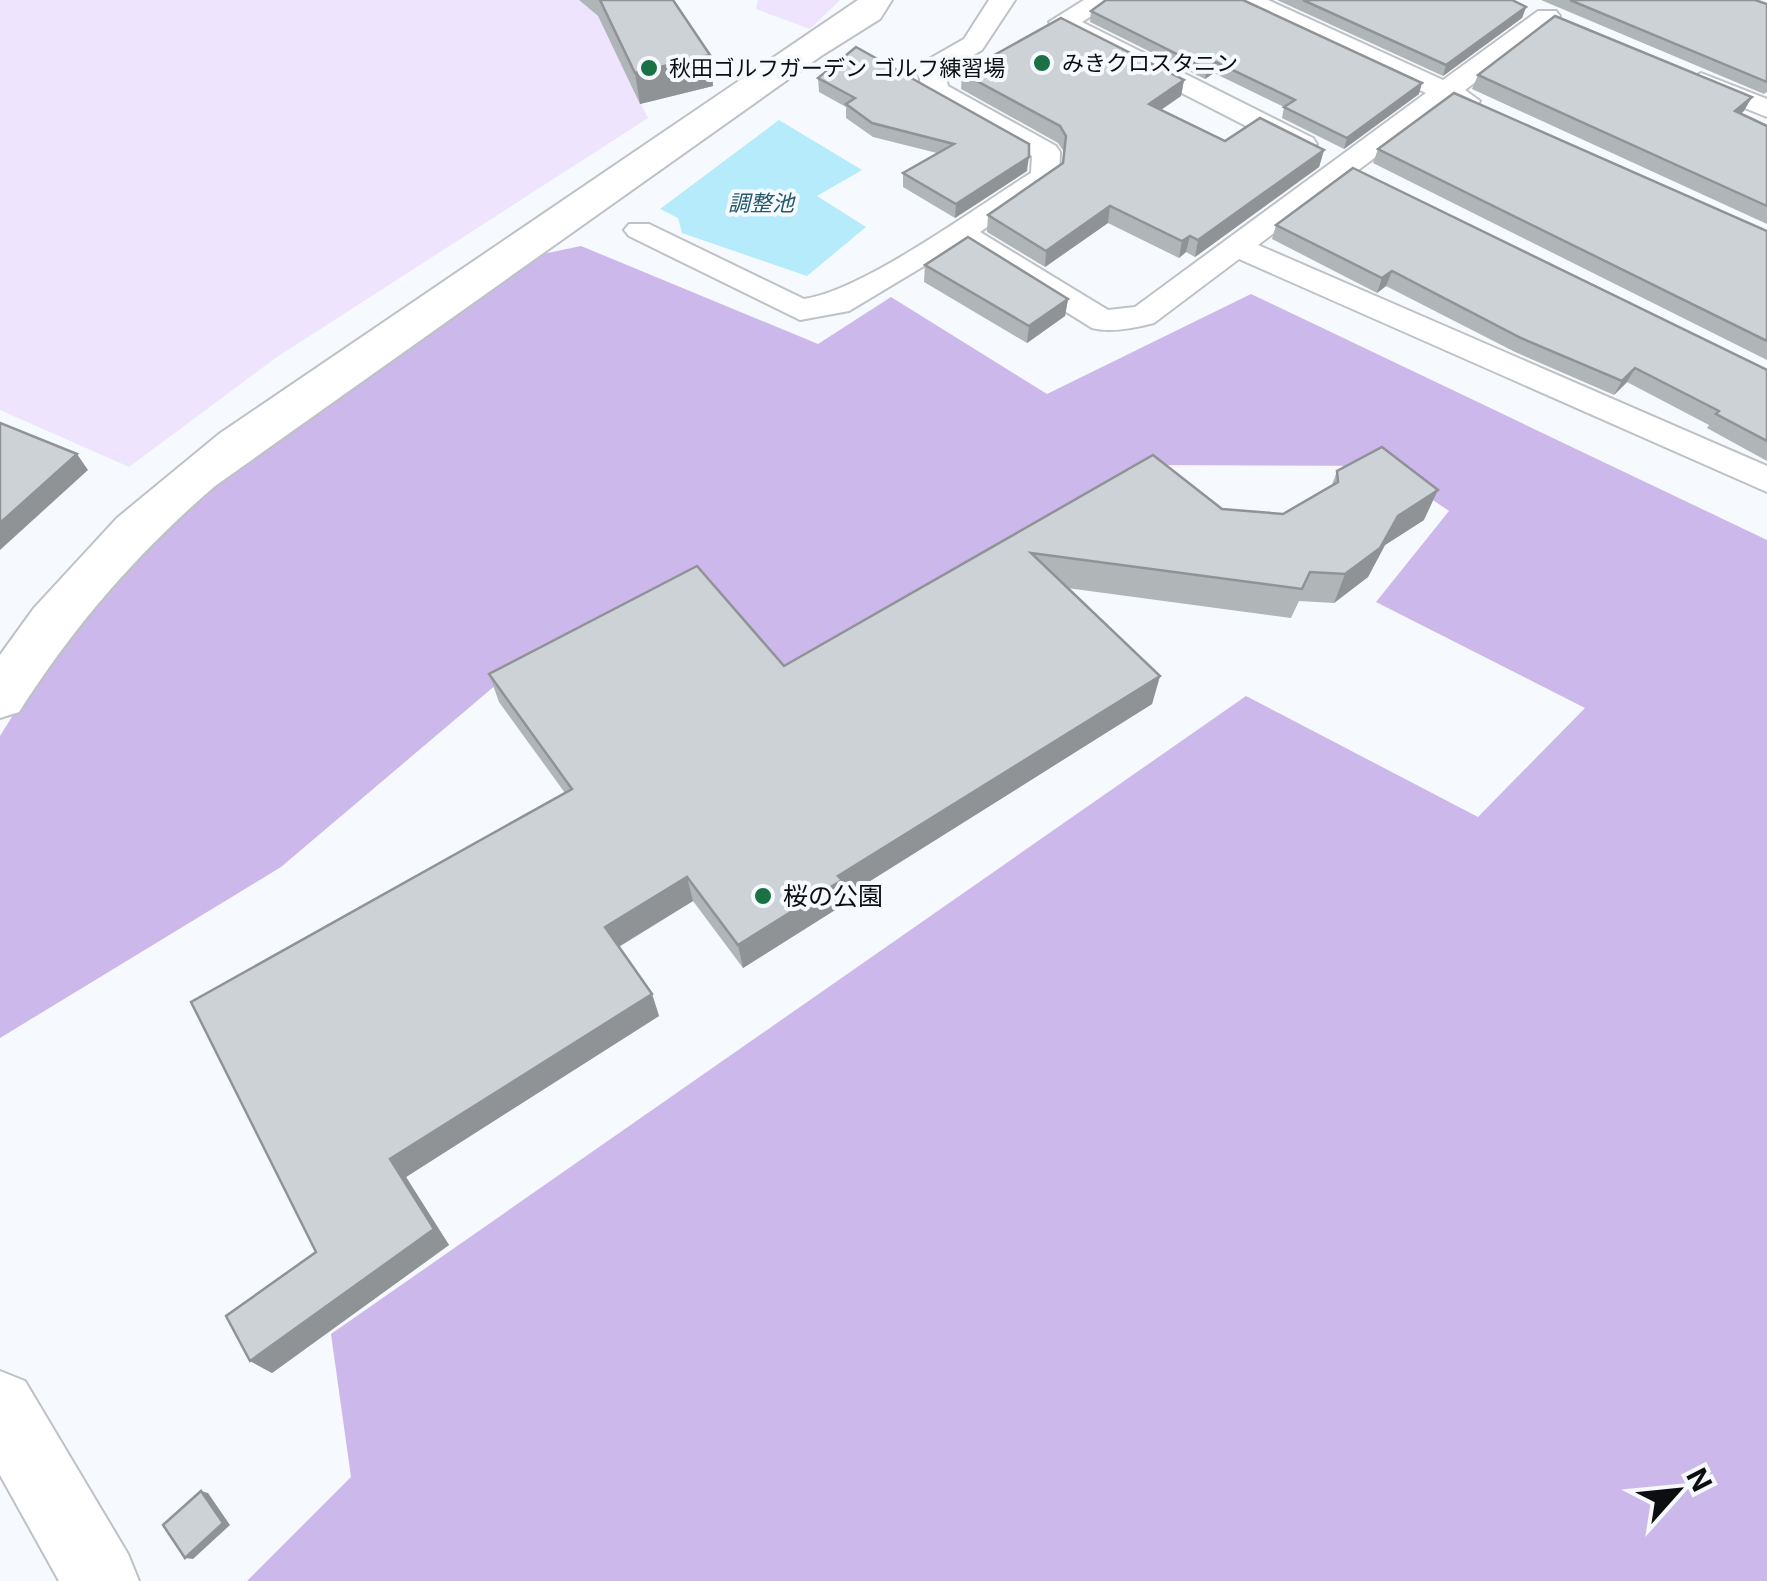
<svg xmlns="http://www.w3.org/2000/svg" width="1767" height="1581" font-family="Inter,'Noto Sans JP',sans-serif">
<style>
.green{fill:#eee4fe}
.forest{fill:#ccb8ea}
.water{fill:#b6ebfb}
.lines{fill:none;stroke-linecap:round;stroke-linejoin:round}
.street-casing{stroke:#bec1c6;stroke-width:4}
.secondary-casing{stroke:#bec1c6;stroke-width:4}
.street{fill:#fff;fill-rule:evenodd}
.secondary{fill:#fff;fill-rule:evenodd}
.wall{fill:#b0b5b8}
.shaded-wall{fill:#909396}
.building{fill:#cdd2d6;stroke:#909396;stroke-width:2.5}
.poi-dot{fill:#1a7144;stroke:#f6f9fe;stroke-width:4}
.labels{text-anchor:middle;dominant-baseline:central;stroke-width:8;stroke-linejoin:round;paint-order:stroke}
.far-poi-label{font-size:22px;fill:#0d0e10;stroke:#f6f9fe;text-anchor:start}
.far-water-label{font-size:22px;font-style:italic;fill:#255b6a;stroke:#f6f9fe}
.poi-label{font-size:25px;fill:#0d0e10;stroke:#f6f9fe;text-anchor:start}
</style>
<rect width="100%" height="100%" fill="#f6f9fe"/>
<g class="green">
<path d="M 0,0 L 579,0 L 598,16 L 648,118 L 277,357 L 129,467 L 0,410 Z"/>
<path d="M 758,0 L 840,0 L 810,29 L 756,9 Z"/>
</g>
<path class="forest" d="M 581,246 L 818,344 L 891,297 L 1047,394 L 1251,294 L 1767,540 L 1767,1581 L 247,1581 L 351,1477 L 331,1334 L 1246,696 L 1478,817 L 1585,708 L 1376,602 L 1449,511 L 1383,466 L 1145,465 L 778,670 L 523,662 L 281,867 L 0,1038 L 0,736 L 64,633 L 169,515 L 538,255 Z"/>
<path class="water" d="M 779,120 L 862,170 L 817,196 L 866,227 L 807,276 L 682,233 L 678,218 L 660,209 Z"/>
<g class="lines">
<g class="street-casing">
<g id="street">
<path d="M 989,0 L 1015,0 L 982,50 L 945,72 L 948,86 L 1056,146 L 1060,152 L 1059,176 L 980,232 L 1108,310 L 1135,307 L 1426,93 L 1238,5 L 1234,0 L 1268,0 L 1443,80 L 1538,11 L 1556,11 L 1560,16 L 1556,21 L 1465,90 L 1480,101 L 1476,107 L 1466,109 L 1448,103 L 1258,245 L 1767,466 L 1767,492 L 1239,259 L 1154,323 C 1135,328 1111,333 1092,328 L 959,245 L 849,311 L 800,320 L 629,236 L 624,230 L 629,224 L 649,224 L 804,299 C 864,290 975,208 1031,173 L 1032,156 L 922,90 L 918,69 L 922,63 L 964,39 Z"/>
<path d="M 1084,0 L 1116,0 L 1082,22 L 1313,138 L 1317,144 L 1303,152 L 1293,150 L 1053,27 L 1049,22 Z"/>
<path d="M 1701,73 L 1767,99 L 1767,117 L 1692,87 L 1688,81 Z"/>
</g>
</g>
<g class="secondary-casing">
<g id="secondary">
<path d="M 858,0 L 892,0 L 880,19 L 821,56 L 215,486 C 137,553 74,626 19,712 L 0,718 L 0,655 L 34,608 L 117,518 L 219,434 Z"/>
<path d="M 0,1371 L 25,1381 L 128,1554 L 139,1581 L 59,1581 L 0,1475 Z"/>
</g>
</g>
<use href="#street" class="street"/>
<use href="#secondary" class="secondary"/>
</g>
<g class="wall">
<path d="M 579,0 L 673,0 L 710,55 L 713,86 L 640,104 L 598,16 Z"/>
<path d="M 1277,0 L 1512,0 L 1526,7 L 1522,18 L 1443,76 Z"/>
<path d="M 1541,0 L 1755,0 L 1767,4 L 1767,92 L 1764,94 Z"/>
<path d="M 1091,11 L 1419,94 L 1344,149 L 1282,118 L 1284,107 L 1214,73 L 1205,79 L 1090,22 Z"/>
<path d="M 962,73 L 1184,80 L 1181,96 L 1161,110 L 1225,141 L 1324,150 L 1319,167 L 1195,257 L 1186,252 L 1179,258 L 1108,223 L 1045,267 L 987,232 L 988,215 L 1063,163 L 1064,152 L 1058,143 L 961,89 Z"/>
<path d="M 1478,75 L 1752,97 L 1741,114 L 1767,126 L 1767,224 L 1472,89 Z"/>
<path d="M 818,78 L 1027,171 L 955,218 L 903,187 L 903,173 L 937,153 L 873,137 L 846,118 L 846,107 L 819,92 Z"/>
<path d="M 1378,149 L 1767,231 L 1767,360 L 1373,163 Z"/>
<path d="M 1276,225 L 1767,370 L 1767,461 L 1707,428 L 1709,425 L 1627,382 L 1614,395 L 1515,352 L 1386,286 L 1377,293 L 1272,239 Z"/>
<path d="M 925,265 L 1068,299 L 1065,316 L 1027,343 L 924,282 Z"/>
<path d="M 1153,455 L 1222,509 L 1283,514 L 1332,485 L 1337,471 L 1424,520 L 1385,545 L 1368,577 L 1334,603 L 1299,601 L 1291,618 L 1067,588 L 1160,676 L 1152,704 L 843,898 L 843,905 L 743,968 L 693,901 L 619,947 L 652,994 L 659,1016 L 406,1177 L 449,1245 L 272,1373 L 250,1361 L 316,1252 L 565,793 L 499,702 L 489,674 L 784,666 Z"/>
</g>
<g class="shaded-wall">
<path d="M 1526,7 L 1522,18 L 1443,76 L 1446,65 Z"/>
<path d="M 710,55 L 713,86 L 640,104 L 635,73 Z"/>
<path d="M 1216,62 L 1214,73 L 1205,79 L 1207,69 Z"/>
<path d="M 1184,80 L 1181,96 L 1146,120 L 1149,104 Z"/>
<path d="M 1422,83 L 1419,94 L 1344,149 L 1347,138 Z"/>
<path d="M 1752,97 L 1744,111 L 1727,126 L 1735,111 Z"/>
<path d="M 1324,150 L 1319,167 L 1195,257 L 1198,240 Z"/>
<path d="M 1029,157 L 1027,171 L 955,218 L 956,204 Z"/>
<path d="M 1110,206 L 1108,223 L 1045,267 L 1046,251 Z"/>
<path d="M 1190,236 L 1186,252 L 1179,258 L 1182,241 Z"/>
<path d="M 1392,271 L 1386,286 L 1377,293 L 1382,278 Z"/>
<path d="M 1068,299 L 1065,316 L 1027,343 L 1029,326 Z"/>
<path d="M 1635,368 L 1627,382 L 1614,395 L 1622,381 Z"/>
<path d="M 77,454 L 88,470 L 0,550 L 0,523 Z"/>
<path d="M 1438,490 L 1424,520 L 1385,545 L 1368,577 L 1334,603 L 1345,574 L 1398,516 Z"/>
<path d="M 1160,676 L 1152,704 L 843,898 L 843,905 L 743,968 L 738,945 L 838,876 Z"/>
<path d="M 687,877 L 693,901 L 613,950 L 605,927 Z"/>
<path d="M 652,994 L 659,1016 L 406,1177 L 449,1245 L 272,1373 L 250,1361 L 390,1159 Z"/>
<path d="M 201,1491 L 208,1493 L 230,1525 L 193,1559 L 185,1558 Z"/>
</g>
<g class="building">
<path d="M 600,0 L 673,0 L 710,55 L 635,73 Z"/>
<path d="M 1106,0 L 1243,0 L 1422,83 L 1347,138 L 1284,107 L 1295,100 L 1216,62 L 1207,69 L 1091,11 Z"/>
<path d="M 1303,0 L 1512,0 L 1526,7 L 1446,65 Z"/>
<path d="M 1570,0 L 1755,0 L 1767,4 L 1767,82 Z"/>
<path d="M 1555,16 L 1752,97 L 1735,111 L 1767,126 L 1767,206 L 1478,75 Z"/>
<path d="M 1061,18 L 1184,80 L 1149,104 L 1225,141 L 1260,118 L 1324,150 L 1198,240 L 1190,236 L 1182,241 L 1110,206 L 1046,251 L 988,215 L 1063,163 L 1066,136 L 1060,126 L 962,73 Z"/>
<path d="M 856,47 L 1029,144 L 1029,157 L 956,204 L 903,173 L 954,144 L 872,123 L 846,104 L 855,98 L 818,78 Z"/>
<path d="M 1454,93 L 1767,231 L 1767,341 L 1378,149 Z"/>
<path d="M 1353,168 L 1767,370 L 1767,441 L 1716,414 L 1719,411 L 1635,368 L 1622,381 L 1521,338 L 1392,271 L 1382,278 L 1276,225 Z"/>
<path d="M 968,237 L 1068,299 L 1029,326 L 925,265 Z"/>
<path d="M 0,423 L 77,454 L 0,523 Z"/>
<path d="M 1382,447 L 1438,490 L 1398,516 L 1380,548 L 1345,574 L 1310,572 L 1302,589 L 1031,553 L 1160,676 L 838,876 L 842,880 L 738,945 L 687,877 L 605,927 L 652,994 L 390,1159 L 434,1229 L 250,1361 L 226,1316 L 316,1252 L 191,1002 L 572,789 L 489,674 L 697,566 L 784,666 L 1153,455 L 1222,509 L 1283,514 L 1338,482 L 1337,471 Z"/>
<path d="M 201,1491 L 223,1523 L 185,1558 L 163,1525 Z"/>
</g>
<g class="poi-dot">
<circle cx="1042" cy="63" r="10"/>
<circle cx="649" cy="68" r="10"/>
<circle cx="763" cy="896" r="10"/>
</g>
<g class="labels">
<g class="far-poi-label">
<text x="1062" y="63">みきクロスタニン</text>
<text x="669" y="68">秋田ゴルフガーデン ゴルフ練習場</text>
</g>
<g class="far-water-label">
<text x="761" y="203">調整池</text>
</g>
<g class="poi-label">
<text x="783" y="896">桜の公園</text>
</g>
</g>
<g transform="translate(1677 1491) rotate(63)" stroke="#f6f9fe" stroke-width="8" paint-order="stroke">
<path d="M0-8L18 38L0 25L-18 38Z" fill="#0d0e10"/>
<text y="-15" font-size="28" font-weight="bold" text-anchor="middle" fill="#0d0e10">N</text>
</g>
</svg>
